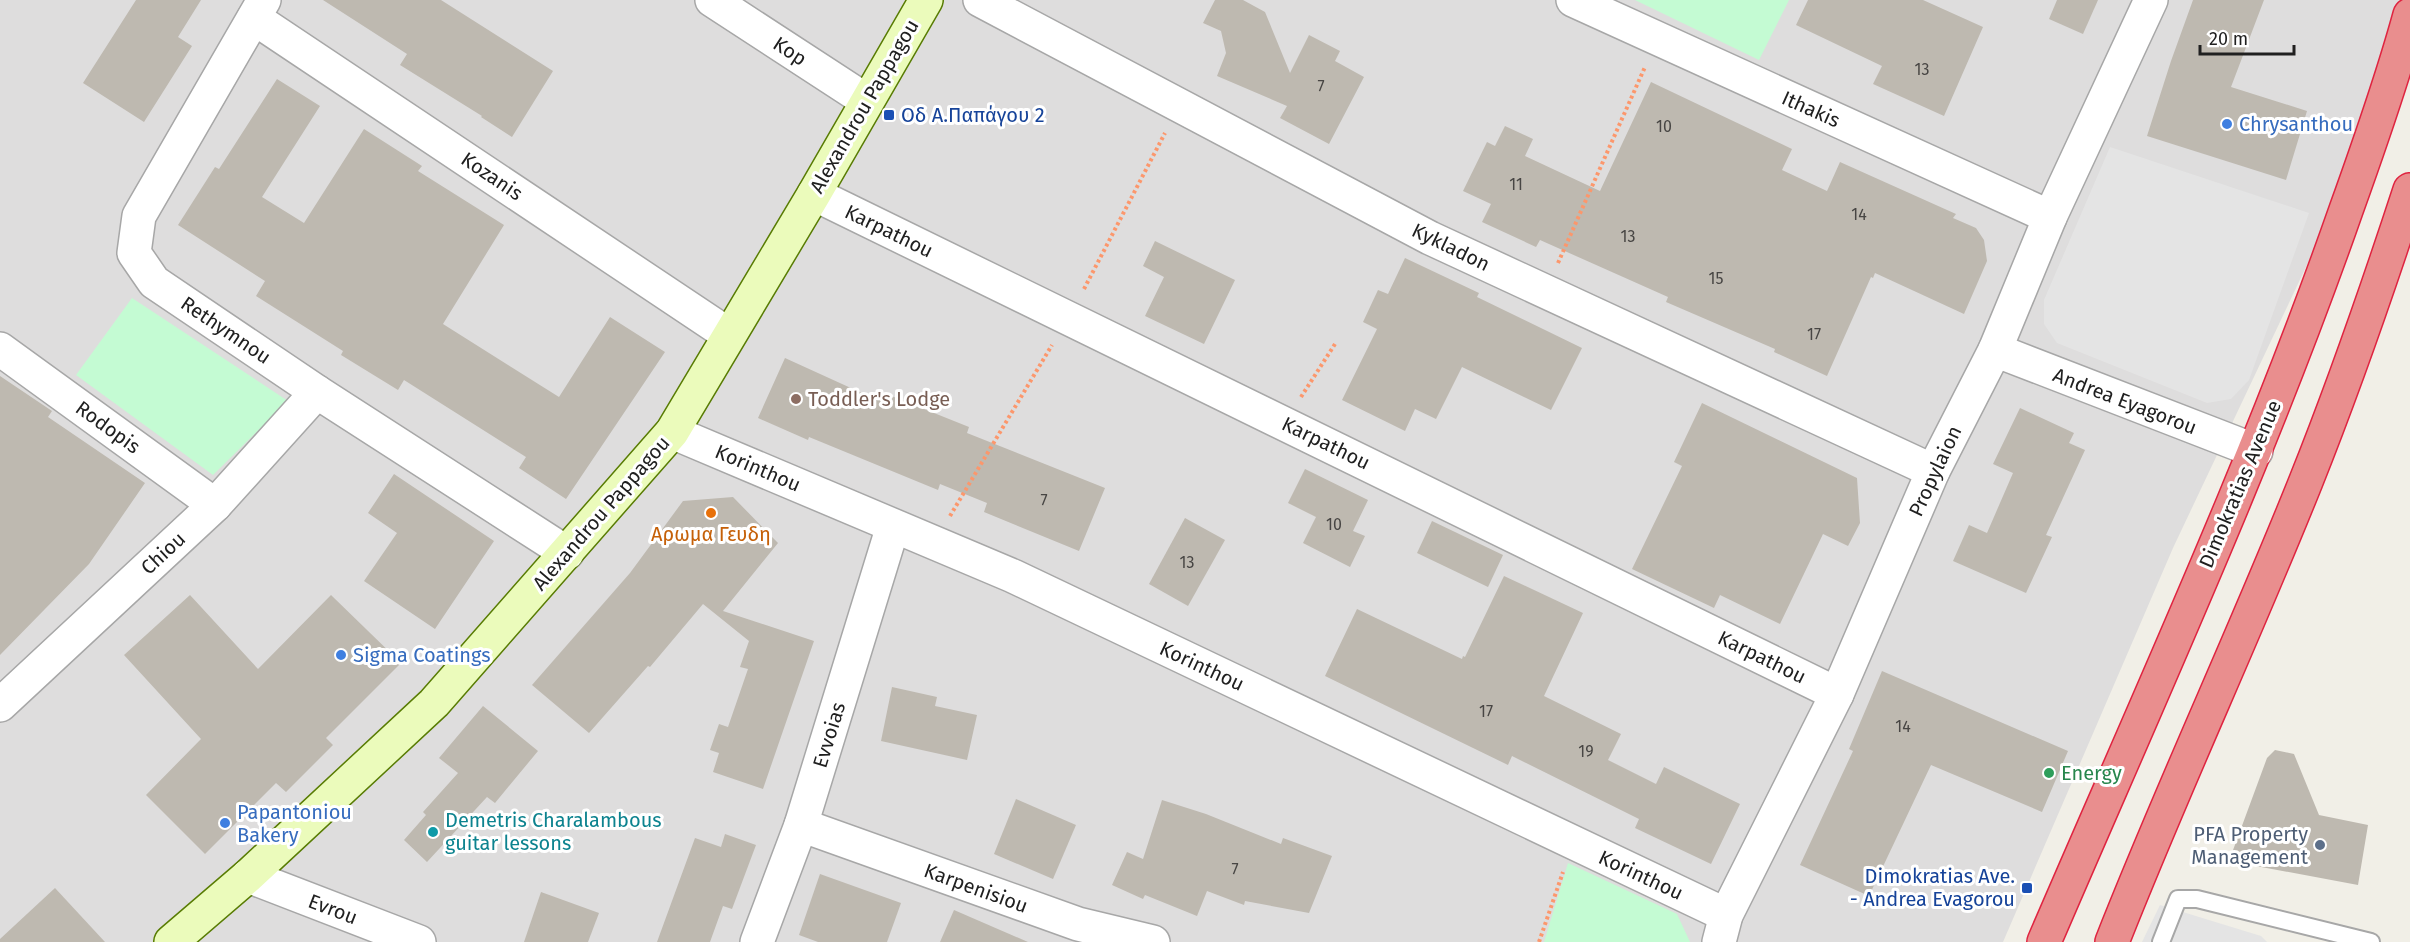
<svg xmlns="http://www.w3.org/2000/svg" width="2410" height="942" font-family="'Fira Sans',sans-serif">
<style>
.residential{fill:#dedddd}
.park{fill:#c4fbd3}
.parking{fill:#e4e4e4}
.building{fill:#beb9b0}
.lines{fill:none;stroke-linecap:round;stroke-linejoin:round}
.lane-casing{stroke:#a7a7a7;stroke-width:20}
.street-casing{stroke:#a7a7a7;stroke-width:36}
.secondary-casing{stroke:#587c03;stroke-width:36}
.highway-casing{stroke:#df2440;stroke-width:36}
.path{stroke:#fc976c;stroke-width:4;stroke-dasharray:3 3;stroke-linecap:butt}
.lane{stroke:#fff;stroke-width:16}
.street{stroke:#fff;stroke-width:33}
.secondary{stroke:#ebfbbb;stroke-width:33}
.highway{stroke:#e98e8e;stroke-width:33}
.transit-dot{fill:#1a4fb4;stroke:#fff;stroke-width:2}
.shop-dot{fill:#3f7fe0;stroke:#fff;stroke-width:2}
.education-dot{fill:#8d6e63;stroke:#fff;stroke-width:2}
.food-dot{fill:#e8710a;stroke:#fff;stroke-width:2}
.leisure-dot{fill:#2e9e5b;stroke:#fff;stroke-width:2}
.culture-dot{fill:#0f9aa8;stroke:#fff;stroke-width:2}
.service-dot{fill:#5c6f8a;stroke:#fff;stroke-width:2}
.labels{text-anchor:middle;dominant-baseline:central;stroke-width:6;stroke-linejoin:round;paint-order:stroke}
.number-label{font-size:16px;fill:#484644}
.street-label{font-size:20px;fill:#202020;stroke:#fff}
.transit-label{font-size:20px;fill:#164399;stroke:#fff;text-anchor:start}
.shop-label{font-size:20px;fill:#366cbe;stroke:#fff;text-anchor:start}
.education-label{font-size:20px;fill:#785e54;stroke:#fff;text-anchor:start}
.food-label{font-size:20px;fill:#c56008;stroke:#fff}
.leisure-label{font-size:20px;fill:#27864d;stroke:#fff;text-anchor:start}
.culture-label{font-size:20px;fill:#0d838f;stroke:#fff;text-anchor:start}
.service-label{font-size:20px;fill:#4e5e75;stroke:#fff;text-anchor:end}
</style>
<rect width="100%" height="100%" fill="#f1efe7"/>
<path class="residential" d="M 0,0 L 2410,0 L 2410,47 L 2173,548 L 2003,942 L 0,942 Z"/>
<g class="park">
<path d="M 1635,0 L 1789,0 L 1759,60 Z"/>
<path d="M 132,298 L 288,401 L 213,475 L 76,375 Z"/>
<path d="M 1568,863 L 1677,914 L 1690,942 L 1544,942 Z"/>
</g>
<g class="parking">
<path d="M 2110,147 L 2309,213 L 2249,380 L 2231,399 L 2207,403 L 2057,343 L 2044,324 L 2044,300 Z"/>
<path d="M 2160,905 L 2261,936 L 2267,942 L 2142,942 Z"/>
</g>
<g class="building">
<path d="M 136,0 L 201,0 L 178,37 L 192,46 L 144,122 L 83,83 Z"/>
<path d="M 323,0 L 441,0 L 553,71 L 512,137 L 481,117 L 482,116 L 400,65 L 407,54 Z"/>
<path d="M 1215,0 L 1243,0 L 1265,12 L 1290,73 L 1309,35 L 1340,51 L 1335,61 L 1364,77 L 1329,144 L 1280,118 L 1287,106 L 1217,76 L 1226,53 L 1221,31 L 1203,23 Z"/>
<path d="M 1808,0 L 1923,0 L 1983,27 L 1944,116 L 1873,84 L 1882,66 L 1796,25 Z"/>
<path d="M 2057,0 L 2098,0 L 2083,34 L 2049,19 Z"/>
<path d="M 2193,0 L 2264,0 L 2231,87 L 2307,111 L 2286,180 L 2147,136 L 2171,61 Z"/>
<path d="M 277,79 L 320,106 L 262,197 L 304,223 L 364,129 L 422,166 L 418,171 L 504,225 L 443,324 L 559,397 L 610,317 L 665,352 L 566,499 L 519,468 L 526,457 L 404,380 L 398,390 L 341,355 L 343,351 L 256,296 L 265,281 L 178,225 L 215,167 L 219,169 Z"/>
<path d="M 1651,82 L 1792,149 L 1782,170 L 1827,191 L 1840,162 L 1956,214 L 1953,218 L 1976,228 L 1984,240 L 1987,261 L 1964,314 L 1875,273 L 1873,278 L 1871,277 L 1827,376 L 1774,352 L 1775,349 L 1666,302 L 1668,297 L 1540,240 L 1536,247 L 1482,222 L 1491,204 L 1463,191 L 1487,142 L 1495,146 L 1505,126 L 1533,139 L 1525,156 L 1600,191 Z"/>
<path d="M 1155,241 L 1235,280 L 1204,344 L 1145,316 L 1164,277 L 1143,266 Z"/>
<path d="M 1405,258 L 1479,293 L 1477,297 L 1582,348 L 1551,410 L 1462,367 L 1436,419 L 1415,409 L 1405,431 L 1342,400 L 1377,329 L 1363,322 L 1378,290 L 1388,294 Z"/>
<path d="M 785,358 L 875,399 L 879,391 L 969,427 L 967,433 L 1105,488 L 1079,551 L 984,512 L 987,503 L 940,484 L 938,490 L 809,437 L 808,440 L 758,418 Z"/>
<path d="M 0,376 L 52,411 L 48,417 L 145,483 L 89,564 L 0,655 Z"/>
<path d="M 1702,403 L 1857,478 L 1860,523 L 1848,546 L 1823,534 L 1780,624 L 1720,595 L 1714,608 L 1632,569 L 1682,466 L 1674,462 Z"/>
<path d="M 2020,408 L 2074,433 L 2069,443 L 2085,450 L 2046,535 L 2052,537 L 2026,593 L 1953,561 L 1969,525 L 1987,533 L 2013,473 L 1993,464 Z"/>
<path d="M 1305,469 L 1368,500 L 1353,531 L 1365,536 L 1350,567 L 1303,543 L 1316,517 L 1288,503 Z"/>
<path d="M 394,474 L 494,541 L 435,629 L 364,581 L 397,533 L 368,513 Z"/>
<path d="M 733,497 L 778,543 L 723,611 L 814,641 L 763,789 L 713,772 L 719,753 L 710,750 L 719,724 L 728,727 L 748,669 L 740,667 L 749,641 L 703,604 L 650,667 L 648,666 L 589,733 L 532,685 L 630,573 L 683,501 Z"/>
<path d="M 1185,518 L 1225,540 L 1188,606 L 1149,584 Z"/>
<path d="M 1432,521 L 1503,555 L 1488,587 L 1417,553 Z"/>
<path d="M 1504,576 L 1583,613 L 1544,696 L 1621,734 L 1608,760 L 1656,784 L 1664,767 L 1740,804 L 1711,864 L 1635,828 L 1639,819 L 1512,756 L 1508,765 L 1325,676 L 1357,609 L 1462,659 L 1463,656 L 1465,657 Z"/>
<path d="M 190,595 L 258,669 L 331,595 L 401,663 L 326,738 L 333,745 L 286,792 L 276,783 L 205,854 L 146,795 L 201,739 L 124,655 Z"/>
<path d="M 1882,671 L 2068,751 L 2042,812 L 1931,765 L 1869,896 L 1800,865 L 1853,751 L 1849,749 Z"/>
<path d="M 892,687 L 937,697 L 935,706 L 977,715 L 967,760 L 881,741 Z"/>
<path d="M 483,706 L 538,751 L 495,803 L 487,797 L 427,862 L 404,840 L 426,815 L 423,812 L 458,773 L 439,758 Z"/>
<path d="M 2275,750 L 2294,754 L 2319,815 L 2368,825 L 2358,885 L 2229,861 L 2267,758 Z"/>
<path d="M 1016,799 L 1076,825 L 1053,879 L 994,854 Z"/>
<path d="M 1162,800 L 1206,814 L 1281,844 L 1283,838 L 1332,856 L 1309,913 L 1245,901 L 1244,905 L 1207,891 L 1197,916 L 1145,895 L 1143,899 L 1112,885 L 1127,852 L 1143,859 Z"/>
<path d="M 725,834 L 756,845 L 732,909 L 723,906 L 710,942 L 657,942 L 695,838 L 721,847 Z"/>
<path d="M 820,874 L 901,903 L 887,942 L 818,942 L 799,935 Z"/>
<path d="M 55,888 L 105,942 L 0,942 L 0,939 Z"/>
<path d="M 541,892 L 599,913 L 588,942 L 524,942 Z"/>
<path d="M 954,910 L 1028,942 L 940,942 Z"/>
</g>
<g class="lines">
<g class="lane-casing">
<path id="lane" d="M 2161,942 L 2178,899 L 2197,899 L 2371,942"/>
</g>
<g class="street-casing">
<g id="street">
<path d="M 264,0 L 139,216 L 134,253 L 154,282 L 317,392 L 567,553"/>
<path d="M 712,0 L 867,101"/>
<path d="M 980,0 L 1430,238 L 1933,471"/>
<path d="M 1573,0 L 2050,217"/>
<path d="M 254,18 L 729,335"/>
<path d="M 814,194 L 1837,694"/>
<path d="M 0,349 L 215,505"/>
<path d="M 1995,350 L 2256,451"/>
<path d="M 672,432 L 1013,576 L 1726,915"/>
<path d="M 0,705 L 215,505 L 317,392"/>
<path d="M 801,825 L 1078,924 L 1153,942"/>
<path d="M 248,876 L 419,942"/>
<path d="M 757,942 L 801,825 L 893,526"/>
<path d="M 1719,942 L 1726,915 L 1837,694 L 1933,471 L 1995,350 L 2050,217 L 2151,0"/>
</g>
</g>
<g class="secondary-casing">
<path id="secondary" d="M 171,942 L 248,876 L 434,703 L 672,432 L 814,194 L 926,0"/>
</g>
<g class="highway-casing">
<g id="highway">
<path d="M 2044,942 C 2148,700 2259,459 2346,210 C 2369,146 2392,81 2410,15"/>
<path d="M 2112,942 C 2173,787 2244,636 2306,481 C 2344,386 2378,288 2410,190"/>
</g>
</g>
<g class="path">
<path d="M 1558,263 L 1645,67"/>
<path d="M 1084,289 L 1165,133"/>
<path d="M 1301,397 L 1335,344"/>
<path d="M 950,516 L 1052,345"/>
<path d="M 1539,942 L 1563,872"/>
</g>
<use href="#lane" class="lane"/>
<use href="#street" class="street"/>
<use href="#secondary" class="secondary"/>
<use href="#highway" class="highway"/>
</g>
<g class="transit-dot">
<rect x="883" y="109" width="12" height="12" rx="3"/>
<rect x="2021" y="882" width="12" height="12" rx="3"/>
</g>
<g class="shop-dot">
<circle cx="2227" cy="124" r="6"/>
<circle cx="341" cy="655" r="6"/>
<circle cx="225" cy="823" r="6"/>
</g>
<circle class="education-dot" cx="796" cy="399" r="6"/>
<circle class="food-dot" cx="711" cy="513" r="6"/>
<circle class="leisure-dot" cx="2049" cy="773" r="6"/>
<circle class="culture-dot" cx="433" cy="832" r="6"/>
<circle class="service-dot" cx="2320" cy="845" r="6"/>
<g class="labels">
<g class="number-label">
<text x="1922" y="69">13</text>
<text x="1321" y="86">7</text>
<text x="1664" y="126">10</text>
<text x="1516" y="184">11</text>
<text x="1859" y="214">14</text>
<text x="1628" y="236">13</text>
<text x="1716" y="278">15</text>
<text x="1814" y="334">17</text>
<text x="1044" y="500">7</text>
<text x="1334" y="524">10</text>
<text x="1187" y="562">13</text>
<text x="1486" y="711">17</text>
<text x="1903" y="726">14</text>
<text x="1586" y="751">19</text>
<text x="1235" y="869">7</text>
</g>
<g class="street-label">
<text transform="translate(790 51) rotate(33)">Kop</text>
<text transform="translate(864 106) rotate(-60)">Alexandrou Pappagou</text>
<text transform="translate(1811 109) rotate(24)">Ithakis</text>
<text transform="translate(492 176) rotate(34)">Kozanis</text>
<text transform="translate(889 231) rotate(26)">Karpathou</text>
<text transform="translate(1451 247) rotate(26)">Kykladon</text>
<text transform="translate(226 330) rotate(34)">Rethymnou</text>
<text transform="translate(2125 401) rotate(21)">Andrea Eyagorou</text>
<text transform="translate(108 427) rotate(36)">Rodopis</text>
<text transform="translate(1326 443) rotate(26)">Karpathou</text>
<text transform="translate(758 468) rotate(23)">Korinthou</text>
<text transform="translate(1935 471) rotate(-65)">Propylaion</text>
<text transform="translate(2240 484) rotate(-67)">Dimokratias Avenue</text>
<text transform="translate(601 513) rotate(-49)">Alexandrou Pappagou</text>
<text transform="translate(163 553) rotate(-43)">Chiou</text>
<text transform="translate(1762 657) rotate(26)">Karpathou</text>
<text transform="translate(1202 666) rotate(25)">Korinthou</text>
<text transform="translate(829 735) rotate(-73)">Evvoias</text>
<text transform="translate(1641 875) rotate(25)">Korinthou</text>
<text transform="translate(976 888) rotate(20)">Karpenisiou</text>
<text transform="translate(333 909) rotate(21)">Evrou</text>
</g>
<g class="transit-label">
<text x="901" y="115">Οδ Α.Παπάγου 2</text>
<text x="2015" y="876" text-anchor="end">Dimokratias Ave.<tspan x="2015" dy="23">- Andrea Evagorou</tspan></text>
</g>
<g class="shop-label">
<text x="2239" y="124">Chrysanthou</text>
<text x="353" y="655">Sigma Coatings</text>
<text x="237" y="812">Papantoniou<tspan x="237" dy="23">Bakery</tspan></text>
</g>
<g class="education-label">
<text x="808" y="399">Toddler's Lodge</text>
</g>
<g class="food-label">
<text x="711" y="534">Αρωμα Γευδη</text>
</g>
<g class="leisure-label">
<text x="2061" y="773">Energy</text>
</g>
<g class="culture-label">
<text x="445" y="820">Demetris Charalambous<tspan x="445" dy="23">guitar lessons</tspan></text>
</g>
<g class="service-label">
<text x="2308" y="834">PFA Property<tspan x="2308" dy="23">Management</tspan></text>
</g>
</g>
<path d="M2200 45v9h94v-9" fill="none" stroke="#202020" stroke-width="3"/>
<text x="2209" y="45" font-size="18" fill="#202020" stroke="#ffffff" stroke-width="4.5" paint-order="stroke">20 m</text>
</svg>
